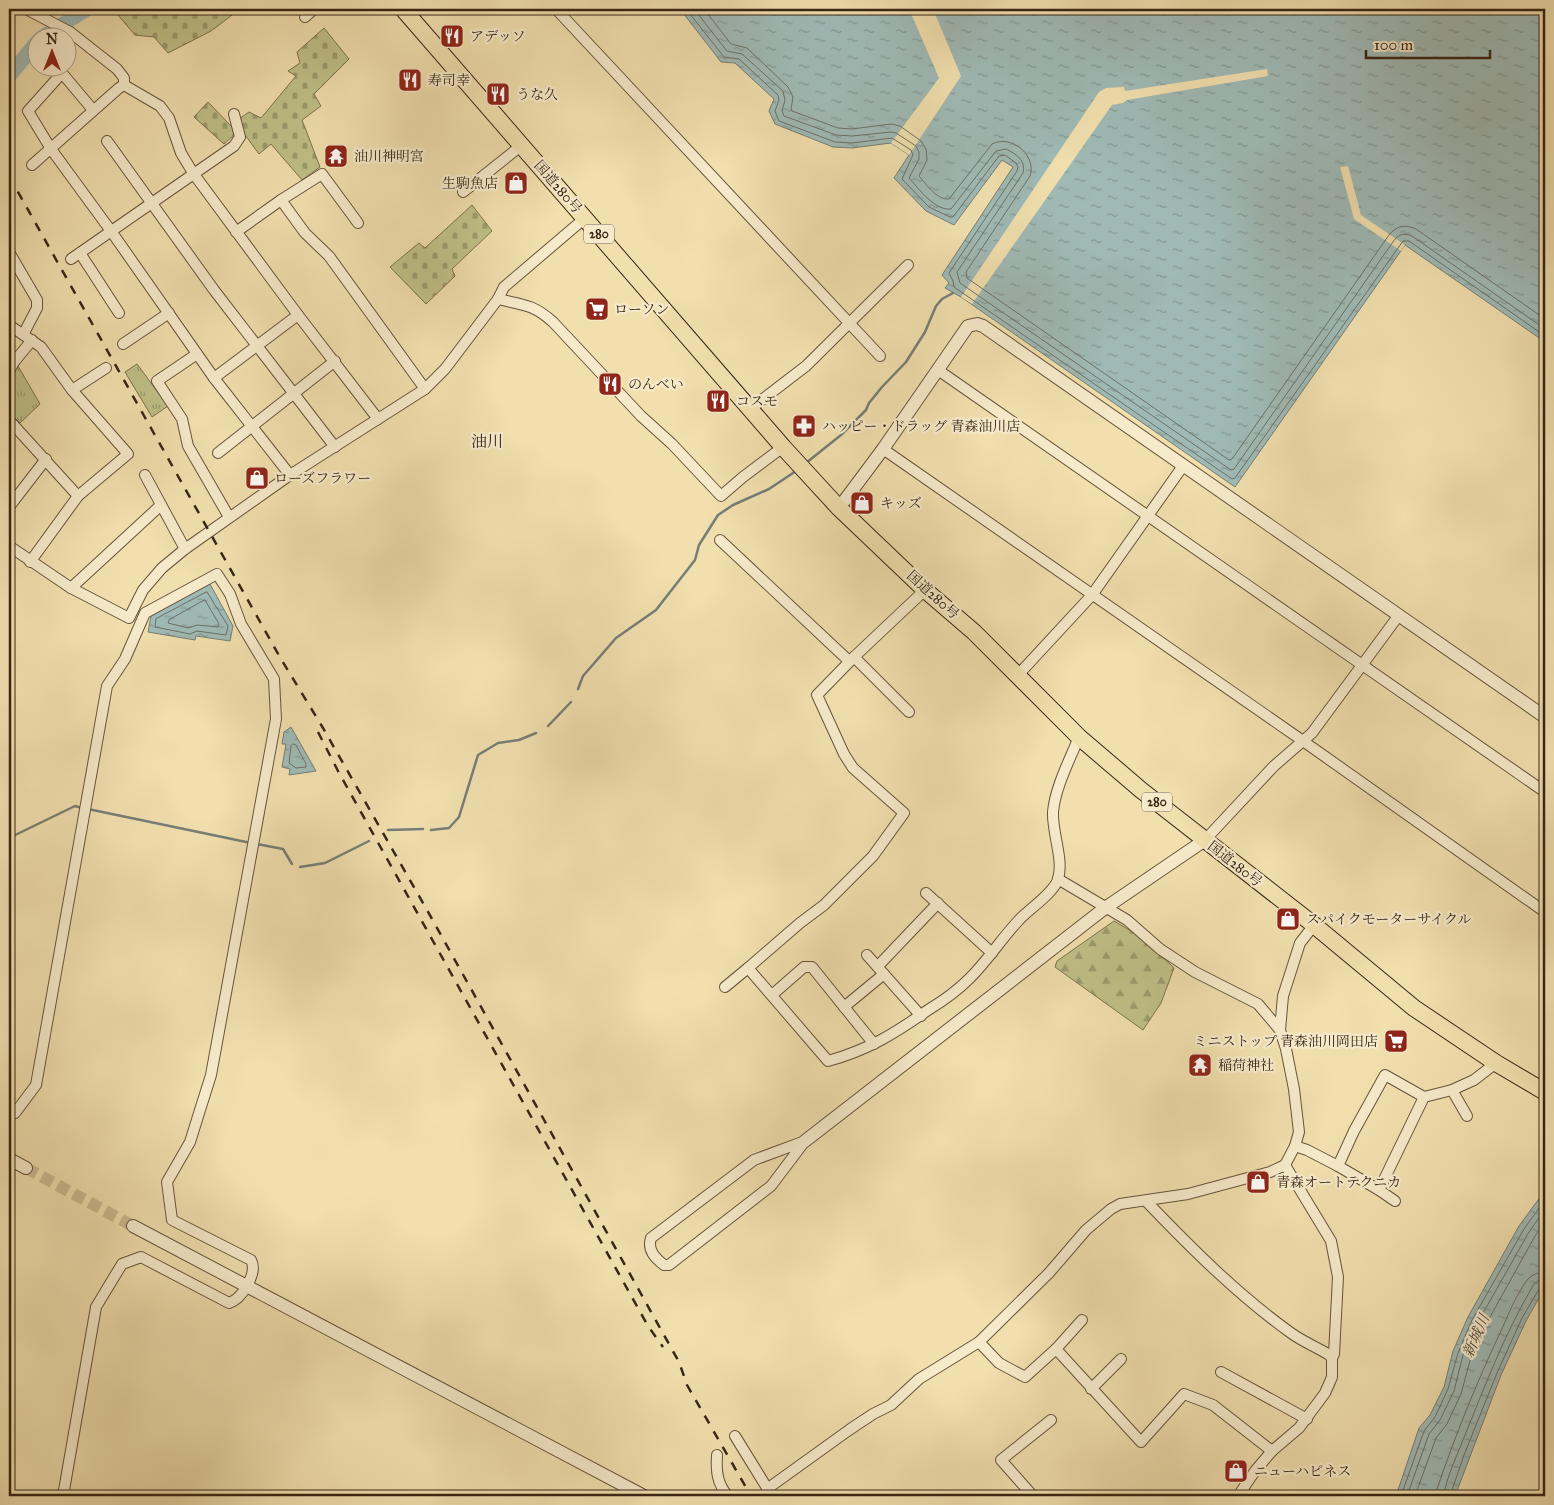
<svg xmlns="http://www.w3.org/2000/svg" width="1554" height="1505" font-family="'IM FELL Great Primer','Noto Serif JP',serif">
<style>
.grass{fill:url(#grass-tufts);stroke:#7c724e}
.forest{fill:url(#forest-firs);stroke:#7c724e}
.cemetery{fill:url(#cemetery-stones);stroke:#7c724e}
.water{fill:url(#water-ripples);stroke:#767e76}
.pier{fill:#f1dfae}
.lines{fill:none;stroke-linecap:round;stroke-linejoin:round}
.shore{stroke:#6c7066;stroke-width:1}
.stream{stroke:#767e76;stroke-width:2.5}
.river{stroke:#9fbab6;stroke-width:15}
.tertiary-tunnel{stroke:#ccba90;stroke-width:12;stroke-dasharray:12 6;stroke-linecap:butt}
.minor-casing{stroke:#66543c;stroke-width:12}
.tertiary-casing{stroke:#66543c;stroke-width:14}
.trunk-casing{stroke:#382516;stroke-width:18}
.minor{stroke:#f6eaca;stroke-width:10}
.tertiary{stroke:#f6eaca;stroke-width:12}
.trunk{stroke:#f1dfae;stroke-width:16}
.rail{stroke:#382516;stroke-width:2.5;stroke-dasharray:9 9;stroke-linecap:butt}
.labels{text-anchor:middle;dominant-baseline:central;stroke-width:4.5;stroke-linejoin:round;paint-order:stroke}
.shield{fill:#f6eaca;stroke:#71604c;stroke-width:1}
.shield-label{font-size:12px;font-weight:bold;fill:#382516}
.poi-label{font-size:14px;fill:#382516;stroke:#f6eaca;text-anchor:start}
.street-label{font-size:14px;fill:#382516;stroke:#f6eaca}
.water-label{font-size:15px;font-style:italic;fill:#524a3e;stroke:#f6eaca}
.quarter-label{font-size:16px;fill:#382516;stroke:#f6eaca}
</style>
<defs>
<pattern id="grass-tufts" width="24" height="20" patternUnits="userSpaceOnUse" patternTransform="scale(1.25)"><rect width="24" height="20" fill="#bfc087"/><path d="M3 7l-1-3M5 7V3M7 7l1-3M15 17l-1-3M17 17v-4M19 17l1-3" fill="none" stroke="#9c9c6d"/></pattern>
<pattern id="forest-firs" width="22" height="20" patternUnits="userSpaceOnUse" patternTransform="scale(1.25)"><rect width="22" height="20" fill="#bfc087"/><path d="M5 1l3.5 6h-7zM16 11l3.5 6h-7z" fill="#9c9c6d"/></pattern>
<pattern id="cemetery-stones" width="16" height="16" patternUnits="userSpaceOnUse" patternTransform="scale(1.25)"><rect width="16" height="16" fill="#bfc087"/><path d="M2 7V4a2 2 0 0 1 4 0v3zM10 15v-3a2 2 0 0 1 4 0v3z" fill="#9c9c6d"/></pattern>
<pattern id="water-ripples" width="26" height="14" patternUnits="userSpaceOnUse" patternTransform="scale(1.25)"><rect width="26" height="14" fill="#9fbab6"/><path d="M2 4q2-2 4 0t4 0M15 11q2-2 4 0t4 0" fill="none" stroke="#839793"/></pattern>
</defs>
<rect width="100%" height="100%" fill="#f1dfae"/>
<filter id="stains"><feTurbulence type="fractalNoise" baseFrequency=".004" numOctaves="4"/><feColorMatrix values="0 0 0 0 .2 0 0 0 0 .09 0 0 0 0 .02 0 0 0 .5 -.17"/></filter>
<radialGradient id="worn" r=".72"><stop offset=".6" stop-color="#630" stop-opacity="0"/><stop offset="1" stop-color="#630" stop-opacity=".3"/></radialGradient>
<g class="grass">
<path d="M 137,364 L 168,406 L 152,417 L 125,372 Z"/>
<path d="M 18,366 L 40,404 L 20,423 L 9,412 L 9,380 Z"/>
</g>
<path class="forest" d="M 1114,921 L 1141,937 L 1174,968 L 1161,1003 L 1143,1030 L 1055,967 L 1057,961 Z"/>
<g class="cemetery">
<path d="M 129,9 L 240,9 L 211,31 L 168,53 L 154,37 L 135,35 L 117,14 Z"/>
<path d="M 324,28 L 349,59 L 314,94 L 321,106 L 302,120 L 320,167 L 302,180 L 271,144 L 259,154 L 240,128 L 239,119 L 249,112 L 261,118 L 296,76 L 288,71 L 300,63 L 297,52 Z"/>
<path d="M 208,102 L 234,129 L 235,134 L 224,144 L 194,117 Z"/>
<path d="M 472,205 L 492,231 L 452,269 L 455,276 L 426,304 L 390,267 L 419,243 L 425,248 Z"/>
</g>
<g class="water">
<path d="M 680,9 L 1545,9 L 1545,342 L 1405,245 L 1235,487 L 961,297 L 945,288 L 949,283 L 942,275 L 1013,167 L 1002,160 L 954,225 L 926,211 L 894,178 L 909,155 L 891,143 L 852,148 L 833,147 L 775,124 L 769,111 L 774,99 L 735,63 L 721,62 Z"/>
<path d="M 210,584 L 233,626 L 230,641 L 196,636 L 195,640 L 148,632 L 151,616 Z"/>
<path d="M 291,727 L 316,771 L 289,775 L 290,769 L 282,767 L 286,744 L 282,744 L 284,732 Z"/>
<path d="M 1545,1194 L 1545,1287 L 1526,1321 L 1501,1375 L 1455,1496 L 1396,1496 L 1419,1428 L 1430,1415 L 1444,1387 L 1453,1351 L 1468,1317 L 1519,1226 L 1538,1200 Z"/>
</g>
<g class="pier">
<path d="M 909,9 L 933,9 L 961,76 L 909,155 L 891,143 L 939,78 Z"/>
<path d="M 1267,69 L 1268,76 L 1127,100 L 1123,103 L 1112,105 L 972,304 L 961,297 L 1099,92 L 1106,88 L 1124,87 L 1125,91 Z"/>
<path d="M 1348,166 L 1361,215 L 1405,245 L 1401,251 L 1354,219 L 1340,167 Z"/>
</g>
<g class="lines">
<g class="shore">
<path d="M 686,9 L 724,57 L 739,59 L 778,95 L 779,100 L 775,111 L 779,121 L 835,142 L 852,143 L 892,138 L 911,150 L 913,155 L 902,179 L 929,207 L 950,217 L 953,217 L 999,156 L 1005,155 L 1016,163 L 1018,167 L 1017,171 L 949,273 L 953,281 L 954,287 L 1232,479 L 1235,478 L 1403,241 L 1409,241 L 1545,336"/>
<path d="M 694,9 L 727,51 L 742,54 L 783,91 L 785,100 L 782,111 L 784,116 L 836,135 L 852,136 L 891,132 L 896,133 L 916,146 L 919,152 L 919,159 L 909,178 C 919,189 935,211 951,209 L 996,151 L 1006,149 C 1016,154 1026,160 1023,173 L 957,272 L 960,283 L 1231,470 L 1234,469 L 1395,239 C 1400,234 1405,233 1412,236 L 1545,329"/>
<path d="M 704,9 L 731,44 L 747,48 L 788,87 L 793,97 L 791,109 L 792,111 L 838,128 L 852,129 L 891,124 L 900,126 L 921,141 L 926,149 L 927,160 L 919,176 C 927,185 937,200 949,199 L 992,144 C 1011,134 1037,155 1030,176 L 966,272 L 967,278 L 1229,460 L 1232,459 L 1389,235 C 1396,226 1405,224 1416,229 L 1545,319"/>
<path d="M 207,592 L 228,626 L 226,635 L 197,631 L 190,634 L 155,627 L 156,619 Z"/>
<path d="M 205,600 L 219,624 L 218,627 L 197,625 L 188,628 L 168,623 L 169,620 Z"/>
<path d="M 293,744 L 296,745 L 306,764 L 306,767 L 296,768 L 289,763 L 291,746 Z"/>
<path d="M 1401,1496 L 1424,1431 L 1435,1417 L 1448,1389 L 1458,1353 L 1472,1320 L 1524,1229 L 1545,1200"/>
<path d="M 1407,1496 L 1429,1434 L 1440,1420 L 1454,1391 L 1463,1355 L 1478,1322 L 1529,1232 L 1545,1209"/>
<path d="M 1415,1496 L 1436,1438 L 1447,1424 L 1461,1394 L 1471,1357 L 1485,1326 L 1535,1236 L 1545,1222"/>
<path d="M 1436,1496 L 1437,1489 C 1455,1436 1476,1384 1500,1333 C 1508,1316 1516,1294 1528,1279 C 1533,1274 1539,1272 1545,1272"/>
<path d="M 1444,1496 C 1445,1480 1459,1451 1465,1435 C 1486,1383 1506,1331 1534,1284 L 1539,1280 L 1545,1279"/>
<path d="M 1450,1496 L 1464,1455 L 1497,1373 L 1522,1318 L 1539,1289 L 1545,1285"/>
</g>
<g class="stream">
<path d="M 806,463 L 841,435 L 866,410 L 869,403 L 882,387 L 906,362 L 925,332 L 936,306 L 942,299 L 953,293"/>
<path d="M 578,689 L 583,676 L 616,638 L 656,610 L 695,560 L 699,545 L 718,515 L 733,505 L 769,489 L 796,471"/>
<path d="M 548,726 L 571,702"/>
<path d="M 88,809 L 251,843"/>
<path d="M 388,830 L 423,829"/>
<path d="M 431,830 L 449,828 L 459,817 L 478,755 L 498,743 L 519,740 L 536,733"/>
<path d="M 9,838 L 75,806 L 82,808"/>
<path d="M 257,844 L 283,849 L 292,864"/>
<path d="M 300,867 L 325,863 L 369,841"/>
</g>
<g class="river">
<path d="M 41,38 L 87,9"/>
<path d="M 9,76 L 38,41"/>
</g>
<path class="tertiary-tunnel" d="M 26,1168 L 133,1226"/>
<g class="minor-casing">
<g id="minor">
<path d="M 26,9 L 70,32 L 117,69 L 124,78 L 124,85"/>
<path d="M 556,9 L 880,356"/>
<path d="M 305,17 L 314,9"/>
<path d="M 93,110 L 62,73 L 28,111 L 51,149 L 111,231 L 214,378 L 290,475"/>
<path d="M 107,141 L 214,290 L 335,447"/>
<path d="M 32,165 L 119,88 L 124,85 L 160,106 L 169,118 L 181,153 L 193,173 L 298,315 L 378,419"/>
<path d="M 463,192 L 522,145"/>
<path d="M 281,200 L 305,233 L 329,256 L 425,389"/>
<path d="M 236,232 L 281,200 L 322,174 L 358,223"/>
<path d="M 9,252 L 37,300 L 37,308 L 24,333"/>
<path d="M 80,253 L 119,313"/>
<path d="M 71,259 L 234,146 L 240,137 L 234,114"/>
<path d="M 498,299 C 523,305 533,304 553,322 L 641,416 L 672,444 L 721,496 L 743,477 L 783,447"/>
<path d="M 9,325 L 41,347 L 72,390 L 128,454 L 78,496 L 30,562"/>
<path d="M 123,344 L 169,313"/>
<path d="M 197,354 L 157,381 L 182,419 L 188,446 L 229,517"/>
<path d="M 938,370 L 1545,792"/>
<path d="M 9,371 L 14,362 L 32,340"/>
<path d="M 214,378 L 298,315"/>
<path d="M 72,390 L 106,368"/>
<path d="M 750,409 L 806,366 L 908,265"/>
<path d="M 9,420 L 78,496"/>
<path d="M 883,449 L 1303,741 L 1545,912"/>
<path d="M 218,453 L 335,361"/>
<path d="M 145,475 L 185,549"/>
<path d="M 9,507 L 46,459"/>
<path d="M 720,540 L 849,661"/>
<path d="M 9,546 L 71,588 L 129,618 L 143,590 L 162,568 L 185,549 L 290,475 L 425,389 L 445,369 L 498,299 L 504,287 L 585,218"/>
<path d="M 71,588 L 161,505"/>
<path d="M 854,657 L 909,712"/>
<path d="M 1018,675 L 1092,595 L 1183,466"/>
<path d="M 1205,840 L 1274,766 L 1312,733 L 1399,615"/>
<path d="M 926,893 L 992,953"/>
<path d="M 867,955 L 921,1016"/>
<path d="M 878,966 L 938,903"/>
<path d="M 748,968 L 828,1061 C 868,1050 894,1034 928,1010 C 943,1001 958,990 970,978 C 988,960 1002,938 1019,920 C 1028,910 1055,892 1058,879 C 1064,860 1052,833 1053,812 C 1055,788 1070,759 1079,737"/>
<path d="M 725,987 L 748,968 L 800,923 L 824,905 L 873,856 L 904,813 L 853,768 L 844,754 L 817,695 L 854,657 L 925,590"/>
<path d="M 772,995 L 804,967 L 812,967 L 874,1044"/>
<path d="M 844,1007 L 884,974"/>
<path d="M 1280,1030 L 1283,996 L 1300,943 L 1314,925"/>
<path d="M 1452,1090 L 1467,1116"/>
<path d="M 9,1115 L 15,1113 L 36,1085 L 107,686 L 125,659 L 145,613 L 217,574 L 230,594 L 241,624 L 274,679 L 276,719 L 211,1075 L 190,1142 L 167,1182 L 172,1220 L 251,1260 C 258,1273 242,1299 229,1303 L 141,1257 L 122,1264 L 96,1307 L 63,1496"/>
<path d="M 805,1141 L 771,1186 L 669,1265 L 664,1265 C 655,1258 647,1250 651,1238 L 754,1160 Z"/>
<path d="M 1295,1146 L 1307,1150 L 1338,1166 L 1354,1131 L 1385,1075 L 1424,1097 L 1452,1090 L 1474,1080 L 1496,1063"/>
<path d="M 1338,1166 L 1379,1190 L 1395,1201"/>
<path d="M 1379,1190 L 1424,1097"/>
<path d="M 1146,1201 C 1191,1248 1238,1295 1291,1333 C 1302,1341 1316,1347 1328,1354 L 1332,1358"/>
<path d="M 979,1342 L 999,1363 L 1025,1377 L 1056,1349 L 1082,1320"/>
<path d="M 1056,1349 L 1141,1442 L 1184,1394 L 1213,1405 L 1272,1451"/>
<path d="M 1221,1372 L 1307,1419"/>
<path d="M 1091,1389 L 1121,1359"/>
<path d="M 735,1436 L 772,1496"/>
<path d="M 717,1455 C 716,1471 717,1484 728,1496"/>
<path d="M 767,1489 L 849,1430 L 873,1414 L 891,1405 L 919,1379 L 979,1342 L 1049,1273 L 1086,1230 L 1111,1209 L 1120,1204 L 1188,1194 L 1270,1172 L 1285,1165 L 1295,1146 L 1299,1132 L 1294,1089 L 1286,1049 L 1280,1030 L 1258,1004 L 1195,972 L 1160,949 L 1127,920 L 1058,879"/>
<path d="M 1033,1496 L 1001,1460 L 1051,1420"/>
<path d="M 1238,1496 L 1255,1471 L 1272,1451 L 1299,1428 L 1325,1393 L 1332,1377 L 1332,1358 L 1334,1354 L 1338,1277 L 1331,1241 L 1285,1165"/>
</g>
</g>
<g class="tertiary-casing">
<g id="tertiary">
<path d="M 839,508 L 883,449 L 968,326 L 977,324 L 983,326 L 1545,717"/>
<path d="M 805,1141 L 1105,908 L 1205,840"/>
<path d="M 9,1159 L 26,1168"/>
<path d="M 133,1226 L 644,1496"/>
</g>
</g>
<g class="trunk-casing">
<path id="trunk" d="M 403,9 L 783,447 L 839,508 L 925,590 L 974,632 L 1079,737 L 1141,790 L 1314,925 L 1414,1008 L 1496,1063 L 1545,1092"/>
</g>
<use href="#minor" class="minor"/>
<use href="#tertiary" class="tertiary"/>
<use href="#trunk" class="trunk"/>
<g class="rail">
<path d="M 9,176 L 281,659 L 323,728 L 427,910 L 679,1362 L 687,1385 L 751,1496"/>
<path d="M 318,732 L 338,771 L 648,1326 L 663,1347"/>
</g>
</g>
<defs>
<g id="restaurant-square" transform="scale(1.25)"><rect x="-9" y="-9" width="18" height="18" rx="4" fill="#8f2418" stroke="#f6eaca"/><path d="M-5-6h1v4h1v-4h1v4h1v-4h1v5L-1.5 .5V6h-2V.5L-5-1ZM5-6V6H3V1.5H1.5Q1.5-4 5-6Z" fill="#fff"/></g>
<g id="temple-square" transform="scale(1.25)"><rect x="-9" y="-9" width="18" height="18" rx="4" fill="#8f2418" stroke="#f6eaca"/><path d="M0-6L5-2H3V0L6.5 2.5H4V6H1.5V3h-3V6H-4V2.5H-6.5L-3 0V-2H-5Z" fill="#fff"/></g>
<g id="shop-square" transform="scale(1.25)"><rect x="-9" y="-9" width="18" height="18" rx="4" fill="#8f2418" stroke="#f6eaca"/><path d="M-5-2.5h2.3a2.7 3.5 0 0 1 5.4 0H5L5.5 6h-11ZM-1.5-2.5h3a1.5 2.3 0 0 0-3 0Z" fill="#fff"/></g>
<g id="supermarket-square" transform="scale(1.25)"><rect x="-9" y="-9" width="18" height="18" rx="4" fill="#8f2418" stroke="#f6eaca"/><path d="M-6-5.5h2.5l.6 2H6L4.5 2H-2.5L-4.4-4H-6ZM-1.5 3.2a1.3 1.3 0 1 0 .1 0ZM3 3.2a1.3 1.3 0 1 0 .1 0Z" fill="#fff"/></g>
<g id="pharmacy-square" transform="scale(1.25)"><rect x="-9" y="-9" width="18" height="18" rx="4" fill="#8f2418" stroke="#f6eaca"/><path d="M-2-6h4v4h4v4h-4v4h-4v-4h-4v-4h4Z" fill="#fff"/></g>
</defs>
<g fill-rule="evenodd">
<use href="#restaurant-square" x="452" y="36"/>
<use href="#restaurant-square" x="410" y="80"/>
<use href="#restaurant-square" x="498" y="94"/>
<use href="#temple-square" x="336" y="156"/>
<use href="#shop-square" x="516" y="183"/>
<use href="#supermarket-square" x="597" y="309"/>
<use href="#restaurant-square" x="610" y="384"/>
<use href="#restaurant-square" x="718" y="401"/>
<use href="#pharmacy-square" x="804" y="426"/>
<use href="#shop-square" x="257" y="478"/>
<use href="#shop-square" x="862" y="503"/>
<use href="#shop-square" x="1288" y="919"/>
<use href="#supermarket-square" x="1396" y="1041"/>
<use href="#temple-square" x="1200" y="1065"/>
<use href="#shop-square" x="1258" y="1182"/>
<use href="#shop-square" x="1236" y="1471"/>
</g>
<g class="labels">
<g class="shield">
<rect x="584" y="224.5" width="30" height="19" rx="4"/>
<rect x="1142" y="792.5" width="30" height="19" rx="4"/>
</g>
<g class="shield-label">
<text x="599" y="234">280</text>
<text x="1157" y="802">280</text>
</g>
<g class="poi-label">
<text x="470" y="36">アデッソ</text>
<text x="428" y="80">寿司幸</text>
<text x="516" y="94">うな久</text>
<text x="354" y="156">油川神明宮</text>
<text x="498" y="183" text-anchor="end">生駒魚店</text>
<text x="614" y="309">ローソン</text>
<text x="628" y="384">のんべい</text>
<text x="736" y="401">コスモ</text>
<text x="822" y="426">ハッピー・ドラッグ 青森油川店</text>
<text x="274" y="478">ローズフラワー</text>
<text x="880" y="503">キッズ</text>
<text x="1306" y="919">スパイクモーターサイクル</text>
<text x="1378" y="1041" text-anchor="end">ミニストップ 青森油川岡田店</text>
<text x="1218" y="1065">稲荷神社</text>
<text x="1276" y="1182">青森オートテクニカ</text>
<text x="1254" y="1471">ニューハピネス</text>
</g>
<g class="street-label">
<text transform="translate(558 187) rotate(49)">国道280号</text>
<text transform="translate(933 595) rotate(42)">国道280号</text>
<text transform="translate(1235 864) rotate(38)">国道280号</text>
</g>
<g class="water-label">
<text transform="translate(1476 1336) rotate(-66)">新城川</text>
</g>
<g class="quarter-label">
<text x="487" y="441">油川</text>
</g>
</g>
<rect width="1554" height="1505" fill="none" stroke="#f1dfae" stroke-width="30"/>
<rect x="10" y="10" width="1534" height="1485" fill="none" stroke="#382516" stroke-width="2.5"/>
<rect x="15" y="15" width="1524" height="1475" fill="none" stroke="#382516"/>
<g transform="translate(52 52)"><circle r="24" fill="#f6eaca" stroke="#aa9b82"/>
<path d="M0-4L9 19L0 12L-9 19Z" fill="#8f2418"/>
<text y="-8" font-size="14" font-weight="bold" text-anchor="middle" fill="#382516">N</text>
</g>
<path d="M1366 50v8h124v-8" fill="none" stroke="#382516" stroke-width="2.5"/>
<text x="1374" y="50" font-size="15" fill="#382516" stroke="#f6eaca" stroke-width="4" paint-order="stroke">100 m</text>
<rect width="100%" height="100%" filter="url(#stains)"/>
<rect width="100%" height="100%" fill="url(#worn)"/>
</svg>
